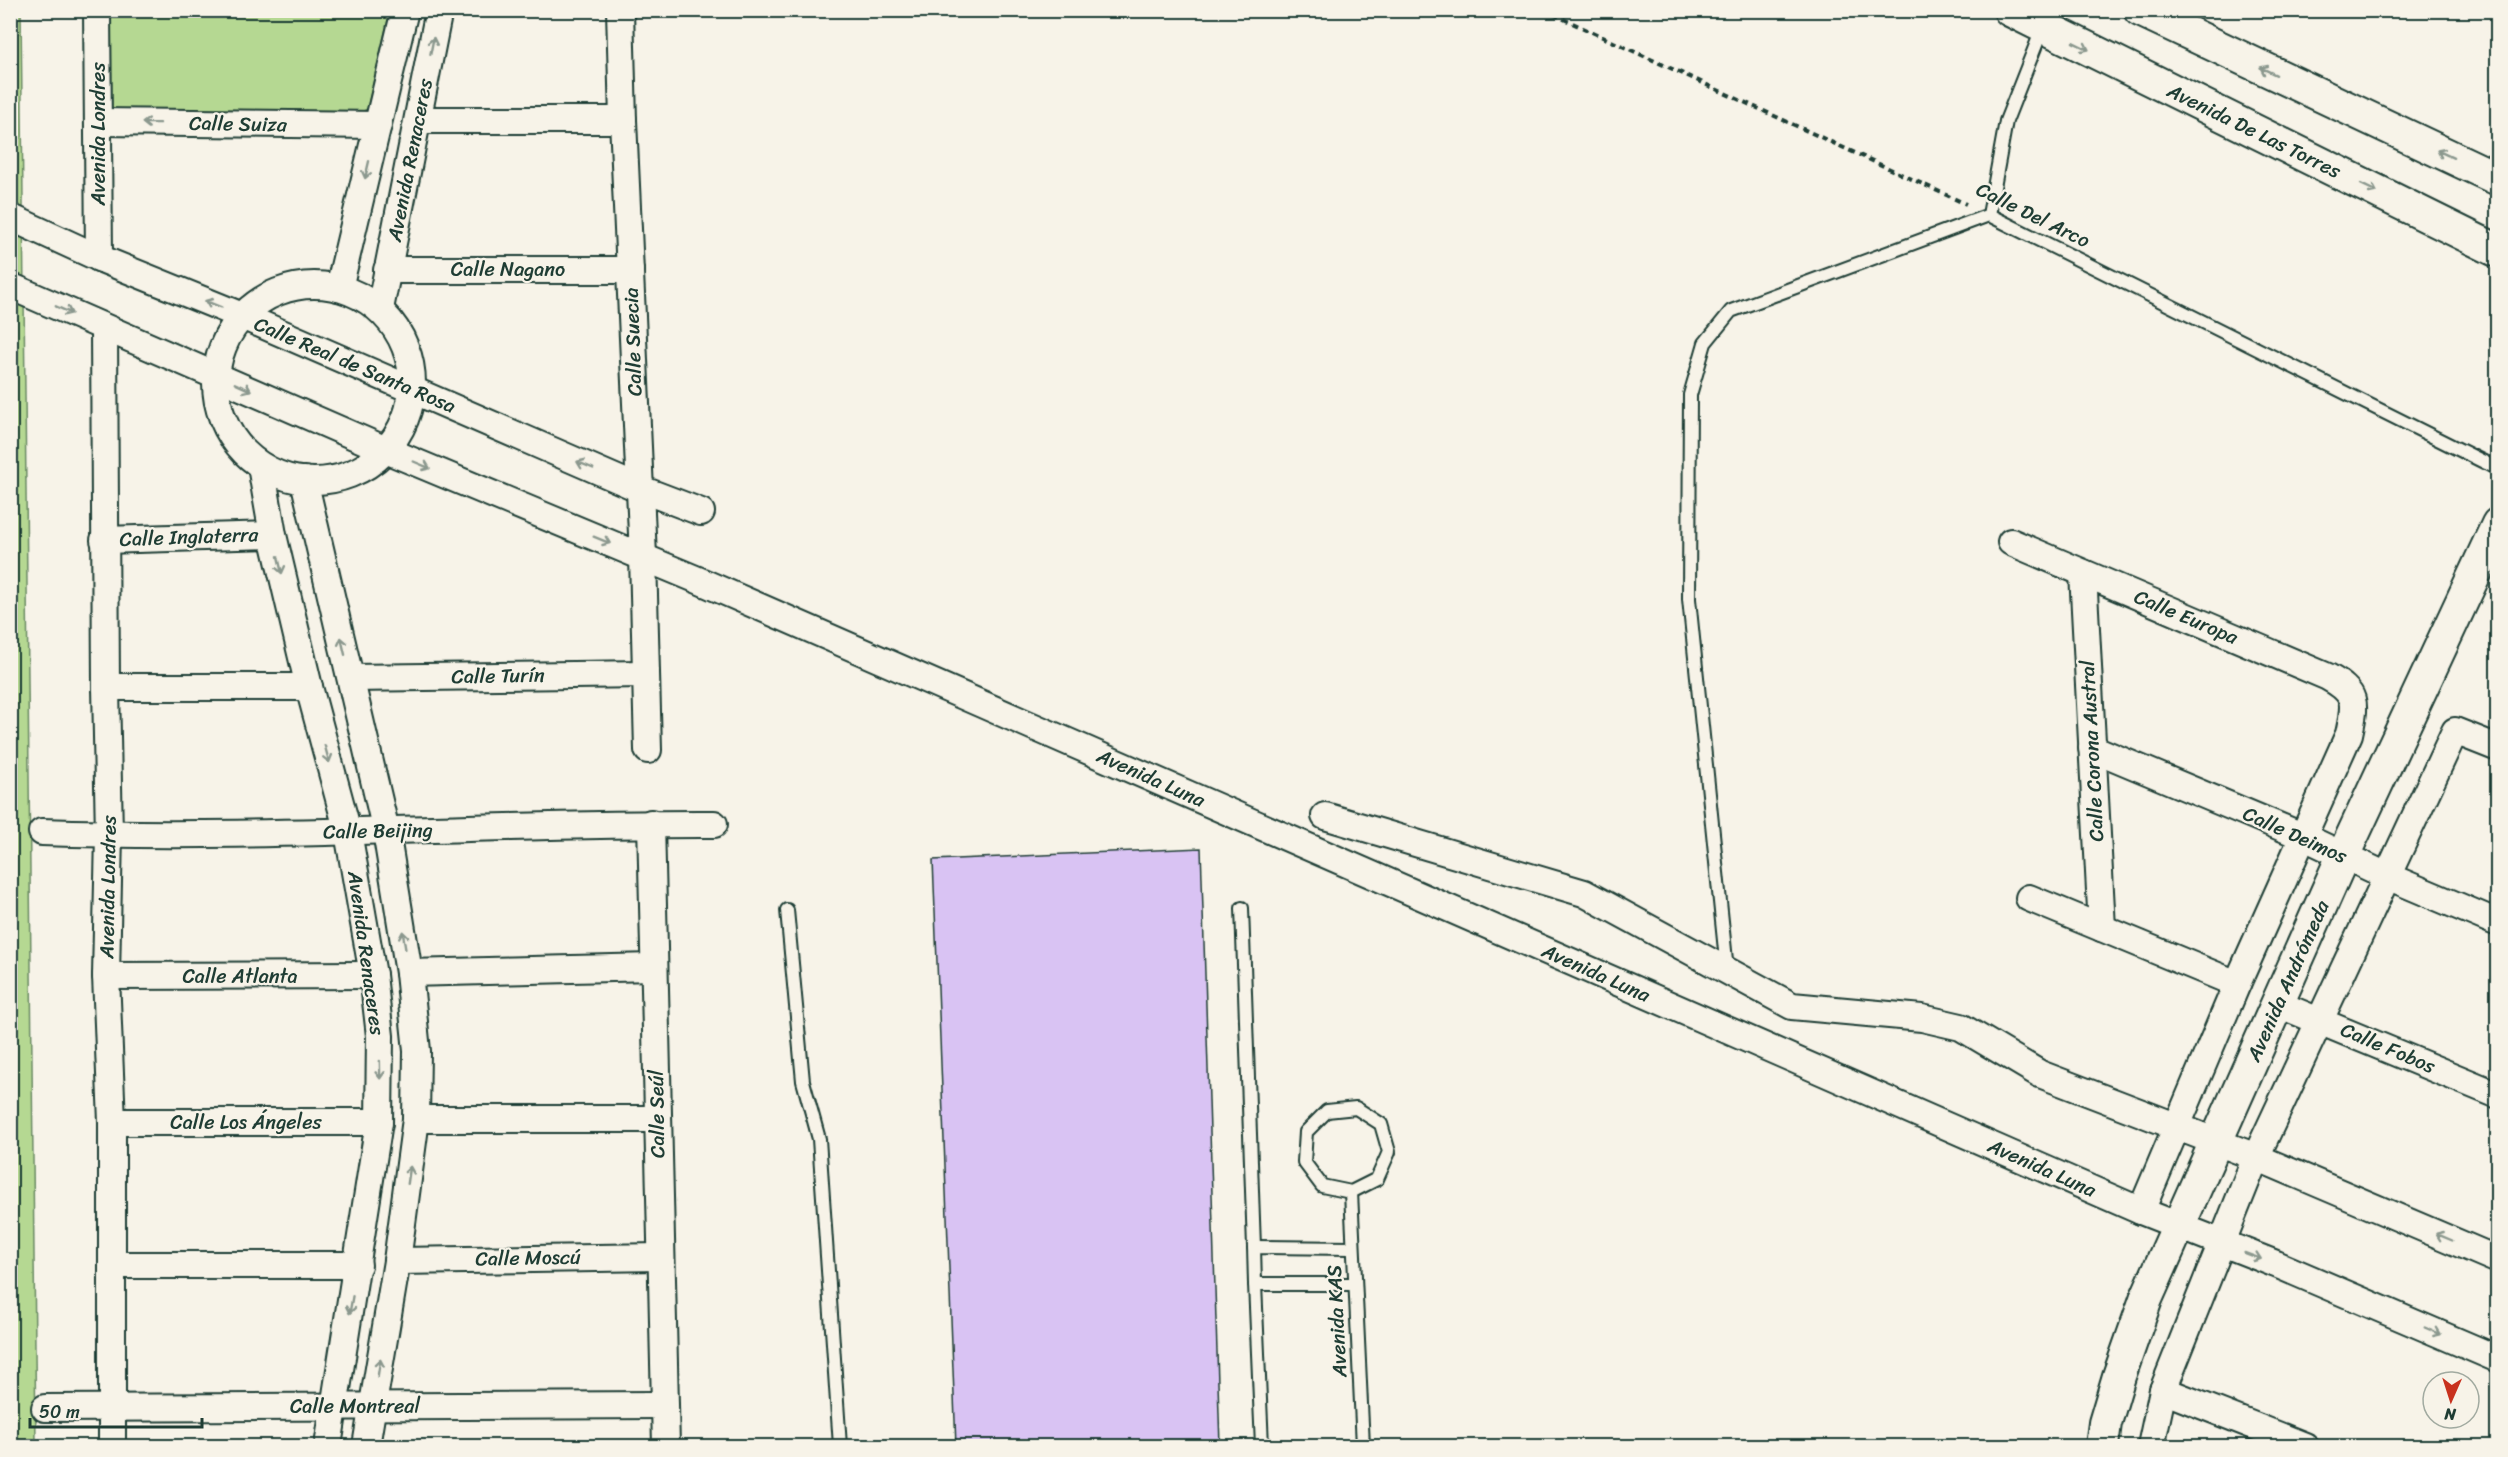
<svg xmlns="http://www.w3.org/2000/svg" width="2508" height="1457" font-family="Sriracha,sans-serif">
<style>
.green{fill:#b5d892;stroke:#6a8a63;stroke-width:1.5}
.building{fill:#d9c3f3;stroke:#1f3d34;stroke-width:1.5}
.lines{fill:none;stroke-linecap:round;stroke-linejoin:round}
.service-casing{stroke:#1f3d34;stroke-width:16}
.minor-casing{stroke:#1f3d34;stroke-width:30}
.tertiary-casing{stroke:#1f3d34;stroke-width:36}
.path{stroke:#1f3d34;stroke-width:4;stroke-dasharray:6 4.5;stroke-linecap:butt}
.service{stroke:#f7f3e8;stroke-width:12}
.minor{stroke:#f7f3e8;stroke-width:26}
.tertiary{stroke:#f7f3e8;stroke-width:32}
.oneway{stroke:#8b988e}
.labels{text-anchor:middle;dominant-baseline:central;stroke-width:4.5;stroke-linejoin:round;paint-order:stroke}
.street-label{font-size:20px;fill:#1f3d34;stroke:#f7f3e8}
</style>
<rect width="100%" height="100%" fill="#f7f3e8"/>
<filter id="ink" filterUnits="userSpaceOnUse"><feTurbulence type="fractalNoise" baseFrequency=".0167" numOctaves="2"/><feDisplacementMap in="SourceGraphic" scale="12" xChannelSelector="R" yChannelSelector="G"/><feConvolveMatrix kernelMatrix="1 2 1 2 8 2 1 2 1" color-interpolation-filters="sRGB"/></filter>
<g filter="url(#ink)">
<g class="green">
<path d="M 10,11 L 21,11 L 36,1446 L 10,1446 Z"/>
<path d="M 111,11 L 390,11 L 367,109 L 350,119 L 112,111 Z"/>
</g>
<path class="building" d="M 1201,848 L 1220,1446 L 956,1446 L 933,860 Z"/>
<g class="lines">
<g class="service-casing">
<g id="service">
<path d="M 1989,215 L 2498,469"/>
<path d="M 1242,908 L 1254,1247"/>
<path d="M 787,910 L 803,1081 L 819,1139 L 840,1446"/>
<path d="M 1727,970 L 1689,599 L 1690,395 L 1705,343 L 1731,311 L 1989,215 L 2006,121 L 2043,27"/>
<path d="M 1356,1108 L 1381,1124 L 1389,1152 L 1377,1179 L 1351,1192 L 1322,1186 L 1304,1162 L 1306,1132 L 1327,1111 Z"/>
<path d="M 1351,1192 L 1363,1446"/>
<path d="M 1255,1284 L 1254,1247 L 1352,1248"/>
<path d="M 1262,1446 L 1255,1284 L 1355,1284"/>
</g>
</g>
<g class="minor-casing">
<g id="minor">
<path d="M 97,10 L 99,258"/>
<path d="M 620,10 L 623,120 L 643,556 L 648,750"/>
<path d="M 418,120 L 623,120"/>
<path d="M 98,122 L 378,125"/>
<path d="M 10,217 L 99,258 L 242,316 L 638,488 L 701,512"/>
<path d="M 387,270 L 630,270"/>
<circle cx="314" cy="383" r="98"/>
<path d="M 10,286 L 386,450 L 698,580 L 2141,1211 L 2276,1264 L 2498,1359"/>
<path d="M 339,288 L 405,10"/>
<path d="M 380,309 L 439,10"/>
<path d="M 104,328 L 106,687 L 109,834 L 106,976 L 112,1122 L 112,1446"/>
<path d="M 261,466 L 273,535 L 309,687 L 348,832 L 373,975 L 380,1036 L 379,1122 L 328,1446"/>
<path d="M 304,480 L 386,831 L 409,973 L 417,1051 L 416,1119 L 397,1261 L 366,1446"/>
<path d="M 104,540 L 273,535"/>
<path d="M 2011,542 L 2328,677 C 2357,693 2356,702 2349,734 L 2237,984 L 2141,1211"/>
<path d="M 2083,573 L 2102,928"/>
<path d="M 351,678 L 645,674"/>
<path d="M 106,687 L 309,687"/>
<path d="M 2092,748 L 2302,836 L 2387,876 L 2498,923"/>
<path d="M 1325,816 L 1584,893 L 1792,1006 L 1922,1018 L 1961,1027 L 2040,1074 L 2256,1157 L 2498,1260"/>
<path d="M 651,823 L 666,1446"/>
<path d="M 42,832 C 266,840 490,823 714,824"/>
<path d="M 2029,898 L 2237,984"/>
<path d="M 409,973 L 653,967"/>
<path d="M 106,976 L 373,975"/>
<path d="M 2278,1004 L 2498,1095"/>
<path d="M 416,1119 L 657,1119"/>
<path d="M 112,1122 L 379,1122"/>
<path d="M 397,1261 L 660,1257"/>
<path d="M 113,1265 L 358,1265"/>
<path d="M 2163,1390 L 2305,1446"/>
<path d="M 45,1408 L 664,1405"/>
<path d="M 2151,1446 L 2163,1390 L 2256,1157 L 2455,731 L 2498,748"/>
</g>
</g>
<g class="tertiary-casing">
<g id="tertiary">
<path d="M 2010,10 L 2498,251"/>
<path d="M 2140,10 L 2498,179"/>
<path d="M 2102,1446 L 2105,1423 L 2119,1376 L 2146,1299 L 2343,856 L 2498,524"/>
</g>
</g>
<path class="path" d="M 1544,10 L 1966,204"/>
<use href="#service" class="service"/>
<use href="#minor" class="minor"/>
<use href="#tertiary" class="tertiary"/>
</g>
<defs><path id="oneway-shaft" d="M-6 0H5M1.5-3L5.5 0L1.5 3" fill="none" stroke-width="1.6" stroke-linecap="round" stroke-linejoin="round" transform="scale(1.5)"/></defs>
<g class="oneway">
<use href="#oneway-shaft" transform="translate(432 46) rotate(-79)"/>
<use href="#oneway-shaft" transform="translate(2081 46) rotate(26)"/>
<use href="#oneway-shaft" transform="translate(2268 71) rotate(-155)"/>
<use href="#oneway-shaft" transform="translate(151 123) rotate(-179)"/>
<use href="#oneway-shaft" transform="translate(2445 154) rotate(-155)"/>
<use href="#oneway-shaft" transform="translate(367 170) rotate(103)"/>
<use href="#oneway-shaft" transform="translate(2369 188) rotate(26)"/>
<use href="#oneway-shaft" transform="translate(213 304) rotate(-158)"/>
<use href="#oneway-shaft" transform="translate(64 310) rotate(24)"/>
<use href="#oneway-shaft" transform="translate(243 387) rotate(24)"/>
<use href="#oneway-shaft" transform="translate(422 465) rotate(23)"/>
<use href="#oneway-shaft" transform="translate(585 465) rotate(-157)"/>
<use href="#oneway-shaft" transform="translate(602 540) rotate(22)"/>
<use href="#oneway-shaft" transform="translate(280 565) rotate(77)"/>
<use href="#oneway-shaft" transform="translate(343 646) rotate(-103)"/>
<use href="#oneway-shaft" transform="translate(327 754) rotate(75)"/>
<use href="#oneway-shaft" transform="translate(404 940) rotate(-99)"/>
<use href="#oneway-shaft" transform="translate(380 1070) rotate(89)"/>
<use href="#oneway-shaft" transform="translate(409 1175) rotate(-82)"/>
<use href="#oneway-shaft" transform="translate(2444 1237) rotate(-157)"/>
<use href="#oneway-shaft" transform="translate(2253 1256) rotate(20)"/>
<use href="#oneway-shaft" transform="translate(351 1305) rotate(100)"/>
<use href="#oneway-shaft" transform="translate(2433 1331) rotate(23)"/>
<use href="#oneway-shaft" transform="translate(379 1368) rotate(-81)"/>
</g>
</g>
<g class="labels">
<g class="street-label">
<text transform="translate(238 124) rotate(1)">Calle Suiza</text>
<text transform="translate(2254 131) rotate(26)">Avenida De Las Torres</text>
<text transform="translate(98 134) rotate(-90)">Avenida Londres</text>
<text transform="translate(410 160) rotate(-79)">Avenida Renaceres</text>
<text transform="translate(2033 215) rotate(26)">Calle Del Arco</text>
<text x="508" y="269">Calle Nagano</text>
<text transform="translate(633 342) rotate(-92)">Calle Suecia</text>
<text transform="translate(355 365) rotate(23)">Calle Real de Santa Rosa</text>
<text transform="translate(189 537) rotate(-2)">Calle Inglaterra</text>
<text transform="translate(2186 617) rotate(23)">Calle Europa</text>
<text transform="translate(498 676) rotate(-1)">Calle Turín</text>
<text transform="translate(2092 751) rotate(-93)">Calle Corona Austral</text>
<text transform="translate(1151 778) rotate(24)">Avenida Luna</text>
<text transform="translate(378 831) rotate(-1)">Calle Beijing</text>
<text transform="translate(2295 835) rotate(24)">Calle Deimos</text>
<text transform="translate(108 887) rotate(-89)">Avenida Londres</text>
<text transform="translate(366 953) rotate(82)">Avenida Renaceres</text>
<text transform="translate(1596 973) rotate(24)">Avenida Luna</text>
<text x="240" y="976">Calle Atlanta</text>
<text transform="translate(2288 981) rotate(-66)">Avenida Andrómeda</text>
<text transform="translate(2388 1048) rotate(23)">Calle Fobos</text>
<text transform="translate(657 1114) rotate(-91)">Calle Seúl</text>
<text x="246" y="1122">Calle Los Ángeles</text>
<text transform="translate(2042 1168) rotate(24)">Avenida Luna</text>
<text transform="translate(528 1258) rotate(-1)">Calle Moscú</text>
<text transform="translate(1337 1321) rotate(-93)">Avenida KAS</text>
<text x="355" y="1406">Calle Montreal</text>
</g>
</g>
<rect width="2508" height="1457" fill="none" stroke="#f7f3e8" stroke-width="36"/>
<rect x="18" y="18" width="2472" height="1421" fill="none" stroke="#1f3d34" stroke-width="2" filter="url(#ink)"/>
<g transform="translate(2451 1400) rotate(183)"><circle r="28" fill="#f7f3e8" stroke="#a1aaa0" stroke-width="1.5"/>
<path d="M0-4.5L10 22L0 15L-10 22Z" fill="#c8321e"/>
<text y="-9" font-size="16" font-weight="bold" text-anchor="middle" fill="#1f3d34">N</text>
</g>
<path d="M30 1418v9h172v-9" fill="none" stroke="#1f3d34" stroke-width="3"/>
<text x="39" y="1418" font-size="18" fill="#1f3d34" stroke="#f7f3e8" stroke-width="4.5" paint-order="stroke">50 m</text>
</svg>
